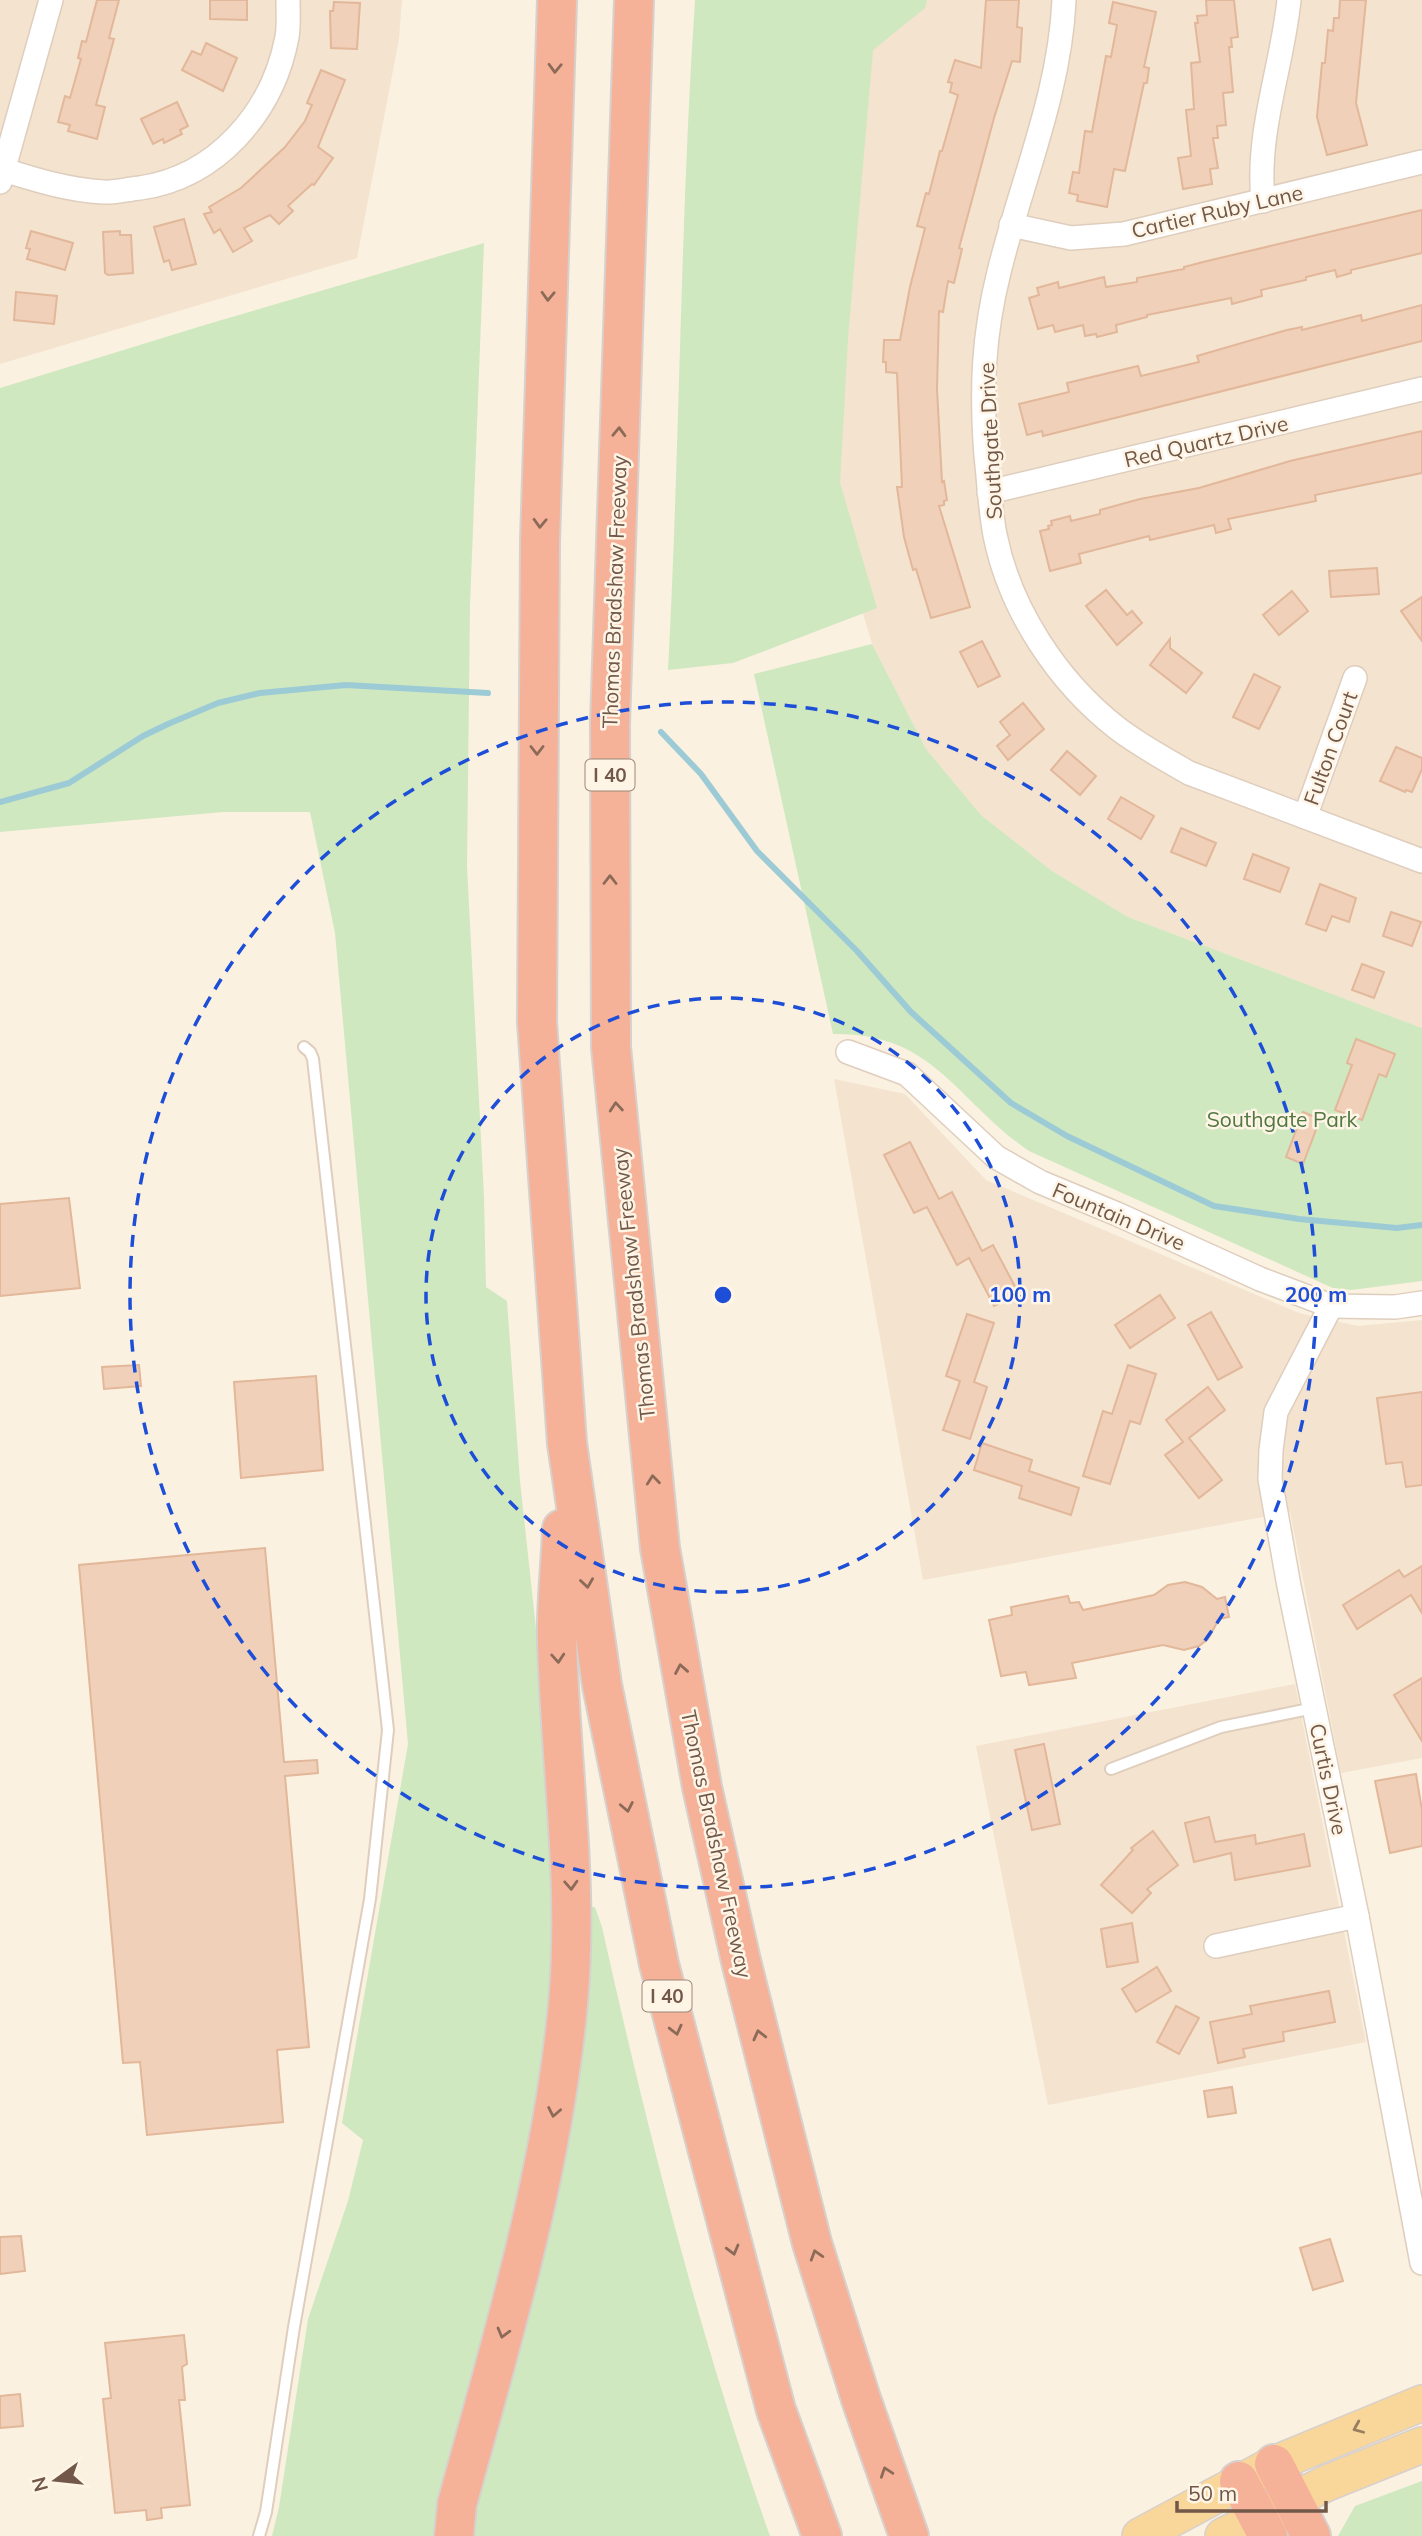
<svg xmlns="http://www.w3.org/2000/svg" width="1422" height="2536" font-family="Mulish,sans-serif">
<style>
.residential{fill:#f3e3cf}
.green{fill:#cfe8c0}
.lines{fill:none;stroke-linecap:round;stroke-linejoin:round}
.stream{stroke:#9ccbd5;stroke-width:6}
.building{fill:#f0d0b9;stroke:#e2b79a;stroke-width:2}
.lane-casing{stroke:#dfcebd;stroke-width:14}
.street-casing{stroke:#dfcebd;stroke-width:26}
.primary-casing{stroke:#d7d0cc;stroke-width:38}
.highway-casing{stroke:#d7d0cc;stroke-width:42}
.lane{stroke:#fff;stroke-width:10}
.street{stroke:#fff;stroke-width:23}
.primary{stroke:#f9d79a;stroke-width:35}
.highway{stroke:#f5b298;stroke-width:38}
.oneway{stroke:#8b6a58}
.oneway2{stroke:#9a7e61}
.ring{fill:none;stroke:#1d4ed8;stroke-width:3.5;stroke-dasharray:12 9}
.labels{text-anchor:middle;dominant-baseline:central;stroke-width:5;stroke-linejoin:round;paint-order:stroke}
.shield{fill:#fff5e6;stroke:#9c8777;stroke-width:2}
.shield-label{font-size:19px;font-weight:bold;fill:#715848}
.street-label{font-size:21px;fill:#715848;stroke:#fff5e6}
.park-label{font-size:21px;fill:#507841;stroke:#fff5e6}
.centre{fill:#1d4ed8;stroke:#fff5e6;stroke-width:3.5}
.ring-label{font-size:21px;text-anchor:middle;font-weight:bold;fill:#1d4ed8;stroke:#fff5e6;stroke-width:5;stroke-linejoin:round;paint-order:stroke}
</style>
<rect width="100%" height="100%" fill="#fbf1e0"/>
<g class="residential">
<path d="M 0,0 L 402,0 L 399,39 L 357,258 L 0,364 Z"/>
<path d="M 864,0 L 1422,0 L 1422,1028 L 1128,917 L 1052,871 L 981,815 L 926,749 L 872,644 L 827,492 Z"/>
<path d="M 834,1079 L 905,1094 L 986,1180 L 1299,1313 L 1358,1326 L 1422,1320 L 1422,1758 L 1341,1773 L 1290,1512 L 923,1580 Z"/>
<path d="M 1295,1684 L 1366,2042 L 1048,2105 L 976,1746 Z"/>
</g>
<g class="green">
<path d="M 695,0 L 927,0 L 925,8 L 873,50 L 848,338 L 840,483 L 877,608 L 733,663 L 668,670 C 680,447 680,223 695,0 Z"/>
<path d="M 484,243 L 470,606 L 467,866 L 484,1197 L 486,1287 L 507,1301 L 520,1481 L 550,1758 L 559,1910 L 536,2142 L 440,2536 L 272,2536 L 279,2507 L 308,2319 L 348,2201 L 363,2140 L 342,2123 L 408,1744 L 335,933 L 310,812 L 223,812 L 0,832 L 0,388 L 208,324 Z"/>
<path d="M 872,644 L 926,749 L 981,815 L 1052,871 L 1128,917 L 1422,1028 L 1422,1281 L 1351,1290 L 1333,1288 L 1029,1151 C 956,1101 934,1032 833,1034 L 754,674 Z"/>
<path d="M 586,1907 L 595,1907 L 602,1927 C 648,2133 699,2336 770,2536 L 465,2536 Z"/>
<path d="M 1422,2481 L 1422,2536 L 1338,2536 L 1355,2506 Z"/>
</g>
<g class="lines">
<g class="stream">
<path d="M 661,732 L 701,774 L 757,851 L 857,951 L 911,1012 L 1011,1103 L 1067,1136 L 1214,1206 L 1299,1219 L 1397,1228 L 1422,1225"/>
<path d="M 0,802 L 69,783 L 143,736 L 168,724 L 218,703 L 260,693 L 346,685 L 488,693"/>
</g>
</g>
<g class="building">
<path d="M 97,0 L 119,0 L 109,38 L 114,39 L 96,105 L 105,107 L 97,139 L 68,131 L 70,125 L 58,122 L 65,96 L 70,98 L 81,59 L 78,58 L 82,41 L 86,42 Z"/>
<path d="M 210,0 L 247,0 L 247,20 L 210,19 Z"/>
<path d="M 986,0 L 1019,0 L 1017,27 L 1022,28 L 1020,62 L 1012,61 L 994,118 L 959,248 L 962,249 L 954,283 L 948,281 L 943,312 L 939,311 L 937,389 L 942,482 L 944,481 L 947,500 L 944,501 L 944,505 L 939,506 L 970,607 L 931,618 L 916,569 L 913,570 L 904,537 L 897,487 L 902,487 L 897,373 L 886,372 L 886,362 L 883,362 L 884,340 L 900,340 L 910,287 L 925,228 L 917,226 L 926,193 L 929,194 L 940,151 L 942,151 L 958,95 L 950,92 L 952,83 L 948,82 L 955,60 L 981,68 Z"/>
<path d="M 1206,0 L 1234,0 L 1238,37 L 1231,38 L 1232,47 L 1229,47 L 1233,92 L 1223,93 L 1226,125 L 1217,126 L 1218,138 L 1213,138 L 1218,168 L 1210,169 L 1212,184 L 1183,189 L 1178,158 L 1191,156 L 1186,110 L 1194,109 L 1191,63 L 1200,62 L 1195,23 L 1198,23 L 1197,16 L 1207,15 Z"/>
<path d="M 1340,0 L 1366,0 L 1356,103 L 1367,145 L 1327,155 L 1317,117 L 1322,63 L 1325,63 L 1328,30 L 1333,31 L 1334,18 L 1339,18 Z"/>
<path d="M 334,2 L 360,3 L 357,49 L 331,48 L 330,11 L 333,11 Z"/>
<path d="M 1113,2 L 1156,12 L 1144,67 L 1149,68 L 1147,83 L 1144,83 L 1125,171 L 1114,169 L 1107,207 L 1077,201 L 1078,195 L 1069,193 L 1073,172 L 1079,173 L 1085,131 L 1092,132 L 1106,56 L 1111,57 L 1117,25 L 1109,23 Z"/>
<path d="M 206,43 L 237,58 L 223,91 L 182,70 L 192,51 L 201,55 Z"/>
<path d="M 321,70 L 345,80 L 318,147 L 333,158 L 314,185 L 312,184 L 288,206 L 293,211 L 279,224 L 270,215 L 244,228 L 252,241 L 233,252 L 220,229 L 214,233 L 204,214 L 212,212 L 209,207 L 241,188 L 285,147 L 305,121 L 312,105 L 307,103 Z"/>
<path d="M 177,102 L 188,126 L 180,130 L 182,134 L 164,143 L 163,139 L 153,144 L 141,119 Z"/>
<path d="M 1422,210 L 1422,253 L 1351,270 L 1351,273 L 1337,277 L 1335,270 L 1306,277 L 1306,280 L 1261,290 L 1262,296 L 1232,304 L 1231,298 L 1147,315 L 1147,317 L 1116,325 L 1117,332 L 1097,337 L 1096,334 L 1085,336 L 1083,325 L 1055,332 L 1053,325 L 1038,329 L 1029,298 L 1039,295 L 1037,288 L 1058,282 L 1059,288 L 1104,277 L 1106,287 L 1137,282 L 1137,278 L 1184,269 L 1184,267 L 1203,262 Z"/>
<path d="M 184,219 L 196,264 L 172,270 L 169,260 L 164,262 L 154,227 Z"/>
<path d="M 31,231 L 73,243 L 65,270 L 27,259 L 30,249 L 26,248 Z"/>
<path d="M 120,231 L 120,235 L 131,235 L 133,273 L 108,275 L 105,273 L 103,232 Z"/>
<path d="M 16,292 L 57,296 L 54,324 L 14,320 Z"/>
<path d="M 1422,305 L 1422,341 L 1043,436 L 1042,431 L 1027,435 L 1019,404 L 1069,392 L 1067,383 L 1138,366 L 1141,376 L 1199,362 L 1197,356 L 1287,330 L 1302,327 L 1302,330 L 1361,315 L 1362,321 Z"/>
<path d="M 1422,431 L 1422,473 L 1315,495 L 1316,501 L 1228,519 L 1231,529 L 1216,533 L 1214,525 L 1150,540 L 1149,536 L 1079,554 L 1081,563 L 1050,571 L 1040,531 L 1049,529 L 1048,526 L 1052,525 L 1051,521 L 1070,516 L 1071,521 L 1100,514 L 1100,510 L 1140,499 L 1199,488 L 1290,461 Z"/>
<path d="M 1377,568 L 1379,594 L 1331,597 L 1329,571 Z"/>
<path d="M 1106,590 L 1127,615 L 1132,611 L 1142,623 L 1117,645 L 1086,606 Z"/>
<path d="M 1292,591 L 1308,611 L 1279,635 L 1263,615 Z"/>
<path d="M 1422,597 L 1422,641 L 1401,611 Z"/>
<path d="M 1170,639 L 1170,648 L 1202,673 L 1186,693 L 1150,665 Z"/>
<path d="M 982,641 L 1000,676 L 978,687 L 960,652 Z"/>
<path d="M 1254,674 L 1280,687 L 1259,729 L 1233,717 Z"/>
<path d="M 1023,703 L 1044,729 L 1008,760 L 997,746 L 1010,735 L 1000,722 Z"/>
<path d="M 1396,747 L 1422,758 L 1422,769 L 1412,792 L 1406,790 L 1405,792 L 1380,781 Z"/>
<path d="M 1067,751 L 1096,776 L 1080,795 L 1051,770 Z"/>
<path d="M 1121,797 L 1154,816 L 1141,839 L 1108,819 Z"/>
<path d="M 1181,828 L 1216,843 L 1206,866 L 1171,852 Z"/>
<path d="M 1253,854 L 1289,868 L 1280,892 L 1244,879 Z"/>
<path d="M 1320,884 L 1356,898 L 1349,922 L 1332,916 L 1326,931 L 1306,924 Z"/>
<path d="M 1391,912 L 1421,922 L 1412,946 L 1383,936 Z"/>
<path d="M 1362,964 L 1384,972 L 1374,998 L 1352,990 Z"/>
<path d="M 1356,1039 L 1395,1054 L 1386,1077 L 1379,1074 L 1362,1120 L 1335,1110 L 1352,1065 L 1347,1063 Z"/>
<path d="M 1303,1112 L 1320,1119 L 1303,1164 L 1286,1157 Z"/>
<path d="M 910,1142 L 939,1199 L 952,1192 L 982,1251 L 993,1245 L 1019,1294 L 994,1306 L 969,1258 L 957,1265 L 927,1207 L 914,1213 L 884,1155 Z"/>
<path d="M 69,1198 L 80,1288 L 0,1296 L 0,1204 Z"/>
<path d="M 1160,1295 L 1175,1318 L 1130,1348 L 1115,1325 Z"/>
<path d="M 1211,1312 L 1242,1367 L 1218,1380 L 1188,1325 Z"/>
<path d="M 967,1314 L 994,1323 L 974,1382 L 987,1387 L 970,1439 L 943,1430 L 960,1381 L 946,1376 Z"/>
<path d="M 139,1365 L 141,1386 L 104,1389 L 102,1367 Z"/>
<path d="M 1128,1365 L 1156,1374 L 1140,1424 L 1130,1421 L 1110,1484 L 1083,1476 L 1103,1411 L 1112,1414 Z"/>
<path d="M 316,1376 L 323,1470 L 241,1478 L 234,1382 Z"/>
<path d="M 1208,1387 L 1225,1410 L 1189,1438 L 1222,1480 L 1199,1498 L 1165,1455 L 1183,1442 L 1166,1420 Z"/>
<path d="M 1422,1392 L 1422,1485 L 1406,1487 L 1402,1462 L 1386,1464 L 1377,1398 Z"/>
<path d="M 982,1443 L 1032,1460 L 1029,1471 L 1079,1488 L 1071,1515 L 1019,1498 L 1022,1486 L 974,1470 Z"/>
<path d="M 265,1548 L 284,1762 L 317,1760 L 318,1773 L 285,1776 L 309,2047 L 277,2050 L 283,2122 L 147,2135 L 140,2062 L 123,2063 L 79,1565 Z"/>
<path d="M 1422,1566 L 1422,1613 L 1411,1595 L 1357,1629 L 1343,1605 L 1399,1570 L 1404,1577 Z"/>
<path d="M 1185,1582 L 1202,1587 L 1217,1599 L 1225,1597 L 1229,1617 L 1219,1619 L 1208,1639 L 1199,1646 L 1184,1650 L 1163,1645 L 1072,1663 L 1076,1678 L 1029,1685 L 1026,1672 L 1001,1676 L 989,1620 L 1012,1615 L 1011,1607 L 1068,1596 L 1070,1603 L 1079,1602 L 1083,1610 L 1154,1595 L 1168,1585 Z"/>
<path d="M 1422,1678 L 1422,1741 L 1394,1695 Z"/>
<path d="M 1044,1744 L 1060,1824 L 1032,1830 L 1015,1750 Z"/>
<path d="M 1416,1774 L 1422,1810 L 1422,1846 L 1390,1853 L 1375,1781 Z"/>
<path d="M 1209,1817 L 1215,1842 L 1255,1835 L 1256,1844 L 1304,1834 L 1310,1866 L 1235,1880 L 1231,1853 L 1194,1862 L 1185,1823 Z"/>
<path d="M 1153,1831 L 1178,1865 L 1147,1889 L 1151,1893 L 1132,1913 L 1101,1885 L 1133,1850 L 1131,1848 Z"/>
<path d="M 1132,1923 L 1138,1962 L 1107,1967 L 1101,1929 Z"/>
<path d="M 1157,1967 L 1171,1991 L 1136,2012 L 1122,1989 Z"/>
<path d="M 1329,1991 L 1335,2022 L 1283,2032 L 1284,2041 L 1243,2049 L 1245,2057 L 1218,2063 L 1210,2022 L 1252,2014 L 1250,2006 Z"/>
<path d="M 1176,2006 L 1199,2018 L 1179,2054 L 1157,2042 Z"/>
<path d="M 1232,2087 L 1236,2113 L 1208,2117 L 1204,2091 Z"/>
<path d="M 21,2236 L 25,2271 L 0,2274 L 0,2237 Z"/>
<path d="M 1330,2239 L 1343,2281 L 1313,2290 L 1300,2248 Z"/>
<path d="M 184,2335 L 187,2364 L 182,2367 L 185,2400 L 179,2400 L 190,2505 L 161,2508 L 162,2518 L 147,2520 L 146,2510 L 115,2513 L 103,2399 L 111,2398 L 105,2343 Z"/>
<path d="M 20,2394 L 23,2426 L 0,2428 L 0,2396 Z"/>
</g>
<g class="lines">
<g class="lane-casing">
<g id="lane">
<path d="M 1111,1769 L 1221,1727 L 1314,1708"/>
<path d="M 259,2536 L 266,2512 L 294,2327 L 370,1899 L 388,1730 L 313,1059 L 310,1052 L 304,1047"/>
</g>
</g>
<g class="street-casing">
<g id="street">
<path d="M 1064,0 C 1060,94 1021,182 999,272 C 983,336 981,390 986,456 C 989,482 990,509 995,535 C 1010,610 1058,682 1117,728 C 1139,745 1165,759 1189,773 L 1422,861"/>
<path d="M 4,170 C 36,180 68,190 103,192 C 115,193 128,189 140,188 C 217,177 273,112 287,37 C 289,26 288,12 288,0"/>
<path d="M 0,182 L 51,0"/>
<path d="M 1263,201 C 1256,132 1282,68 1289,0"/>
<path d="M 1011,225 L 1071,238 L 1124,234 L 1422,162"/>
<path d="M 989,492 L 1422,389"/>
<path d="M 1305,817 L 1355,678"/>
<path d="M 848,1052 L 907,1074 L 996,1157 L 1040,1182 L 1117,1214 L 1260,1279 L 1331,1306 L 1395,1307 L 1422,1303"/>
<path d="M 1331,1306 L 1276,1412 L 1271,1450 L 1270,1479 L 1289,1586 L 1357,1916 L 1422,2263"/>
<path d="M 1216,1946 L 1357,1916"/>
</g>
</g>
<g class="primary-casing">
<g id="primary">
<path d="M 1140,2536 L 1274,2464 L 1422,2403"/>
<path d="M 1223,2536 L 1327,2483 L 1422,2445"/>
</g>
</g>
<g class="highway-casing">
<g id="highway">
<path d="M 557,0 L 540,541 L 537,1022 L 567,1443 L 602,1685 L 659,1964 L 776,2410 L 822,2536"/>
<path d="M 634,0 L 610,724 L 611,1047 L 660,1548 L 702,1787 L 741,1961 L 812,2243 L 861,2399 L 909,2536"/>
<path d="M 1274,2464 L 1311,2536"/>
<path d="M 1239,2481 L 1268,2536"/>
<path d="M 454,2536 L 457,2504 C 502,2339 552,2175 568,2004 C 579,1883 560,1761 557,1640 C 556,1603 561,1566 562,1529"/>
</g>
</g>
<use href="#lane" class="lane"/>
<use href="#street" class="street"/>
<use href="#primary" class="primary"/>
<use href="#highway" class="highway"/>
</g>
<defs><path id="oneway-chevron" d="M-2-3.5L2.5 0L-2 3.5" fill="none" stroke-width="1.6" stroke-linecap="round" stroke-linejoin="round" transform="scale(1.75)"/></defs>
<g class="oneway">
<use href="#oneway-chevron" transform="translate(555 68) rotate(92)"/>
<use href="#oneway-chevron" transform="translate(548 296) rotate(92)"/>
<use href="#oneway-chevron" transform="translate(619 432) rotate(-88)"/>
<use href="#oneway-chevron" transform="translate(540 523) rotate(92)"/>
<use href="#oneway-chevron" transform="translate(537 750) rotate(90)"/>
<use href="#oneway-chevron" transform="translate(610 880) rotate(-90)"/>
<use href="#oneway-chevron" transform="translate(616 1107) rotate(-95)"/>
<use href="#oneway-chevron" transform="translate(653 1480) rotate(-96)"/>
<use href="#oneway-chevron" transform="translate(587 1583) rotate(82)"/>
<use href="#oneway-chevron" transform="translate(558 1658) rotate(86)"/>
<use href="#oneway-chevron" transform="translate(681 1669) rotate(-100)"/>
<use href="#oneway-chevron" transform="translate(627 1807) rotate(79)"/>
<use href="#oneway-chevron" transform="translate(571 1885) rotate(87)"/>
<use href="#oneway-chevron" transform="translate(676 2030) rotate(76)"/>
<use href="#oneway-chevron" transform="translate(759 2035) rotate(-104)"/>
<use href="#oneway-chevron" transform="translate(554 2112) rotate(101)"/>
<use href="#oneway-chevron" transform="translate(733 2250) rotate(75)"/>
<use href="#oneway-chevron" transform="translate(816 2255) rotate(-107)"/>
<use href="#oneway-chevron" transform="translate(503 2333) rotate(105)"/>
<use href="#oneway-chevron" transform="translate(886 2472) rotate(-109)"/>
</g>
<use class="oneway2" href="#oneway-chevron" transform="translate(1358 2428) rotate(157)"/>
<g class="ring">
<circle cx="723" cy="1295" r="297"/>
<circle cx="723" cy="1295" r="593"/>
</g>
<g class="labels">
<g class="shield">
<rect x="585.5" y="759.5" width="49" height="31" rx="5"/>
<rect x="642.5" y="1980.5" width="49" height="31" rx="5"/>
</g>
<g class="shield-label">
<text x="610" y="775">I 40</text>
<text x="667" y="1996">I 40</text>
</g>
<g class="street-label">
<text transform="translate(1217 211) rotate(-13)">Cartier Ruby Lane</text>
<text transform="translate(990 441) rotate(-93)">Southgate Drive</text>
<text transform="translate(1206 441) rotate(-13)">Red Quartz Drive</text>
<text transform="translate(614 592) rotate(-88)">Thomas Bradshaw Freeway</text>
<text transform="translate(1330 748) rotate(-70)">Fulton Court</text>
<text transform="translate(1119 1216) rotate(23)">Fountain Drive</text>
<text transform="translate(633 1284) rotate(-96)">Thomas Bradshaw Freeway</text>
<text transform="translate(1329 1779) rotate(78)">Curtis Drive</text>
<text transform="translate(717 1844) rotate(78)">Thomas Bradshaw Freeway</text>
</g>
<g class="park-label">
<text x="1282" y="1119">Southgate Park</text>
</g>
</g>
<circle cx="723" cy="1295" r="10" class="centre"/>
<g class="ring-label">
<text x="1020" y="1302">100 m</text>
<text x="1316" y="1302">200 m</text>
</g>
<g transform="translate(56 2480) rotate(255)" stroke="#fff5e6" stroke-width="5" paint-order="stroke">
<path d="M0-5L12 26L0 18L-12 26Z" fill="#715848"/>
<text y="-10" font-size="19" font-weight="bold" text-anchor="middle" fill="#715848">N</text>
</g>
<path d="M1177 2501v10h149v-10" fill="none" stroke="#715848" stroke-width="3.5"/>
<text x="1188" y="2501" font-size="21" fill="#715848" stroke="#fff5e6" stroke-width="5" paint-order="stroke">50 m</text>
</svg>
